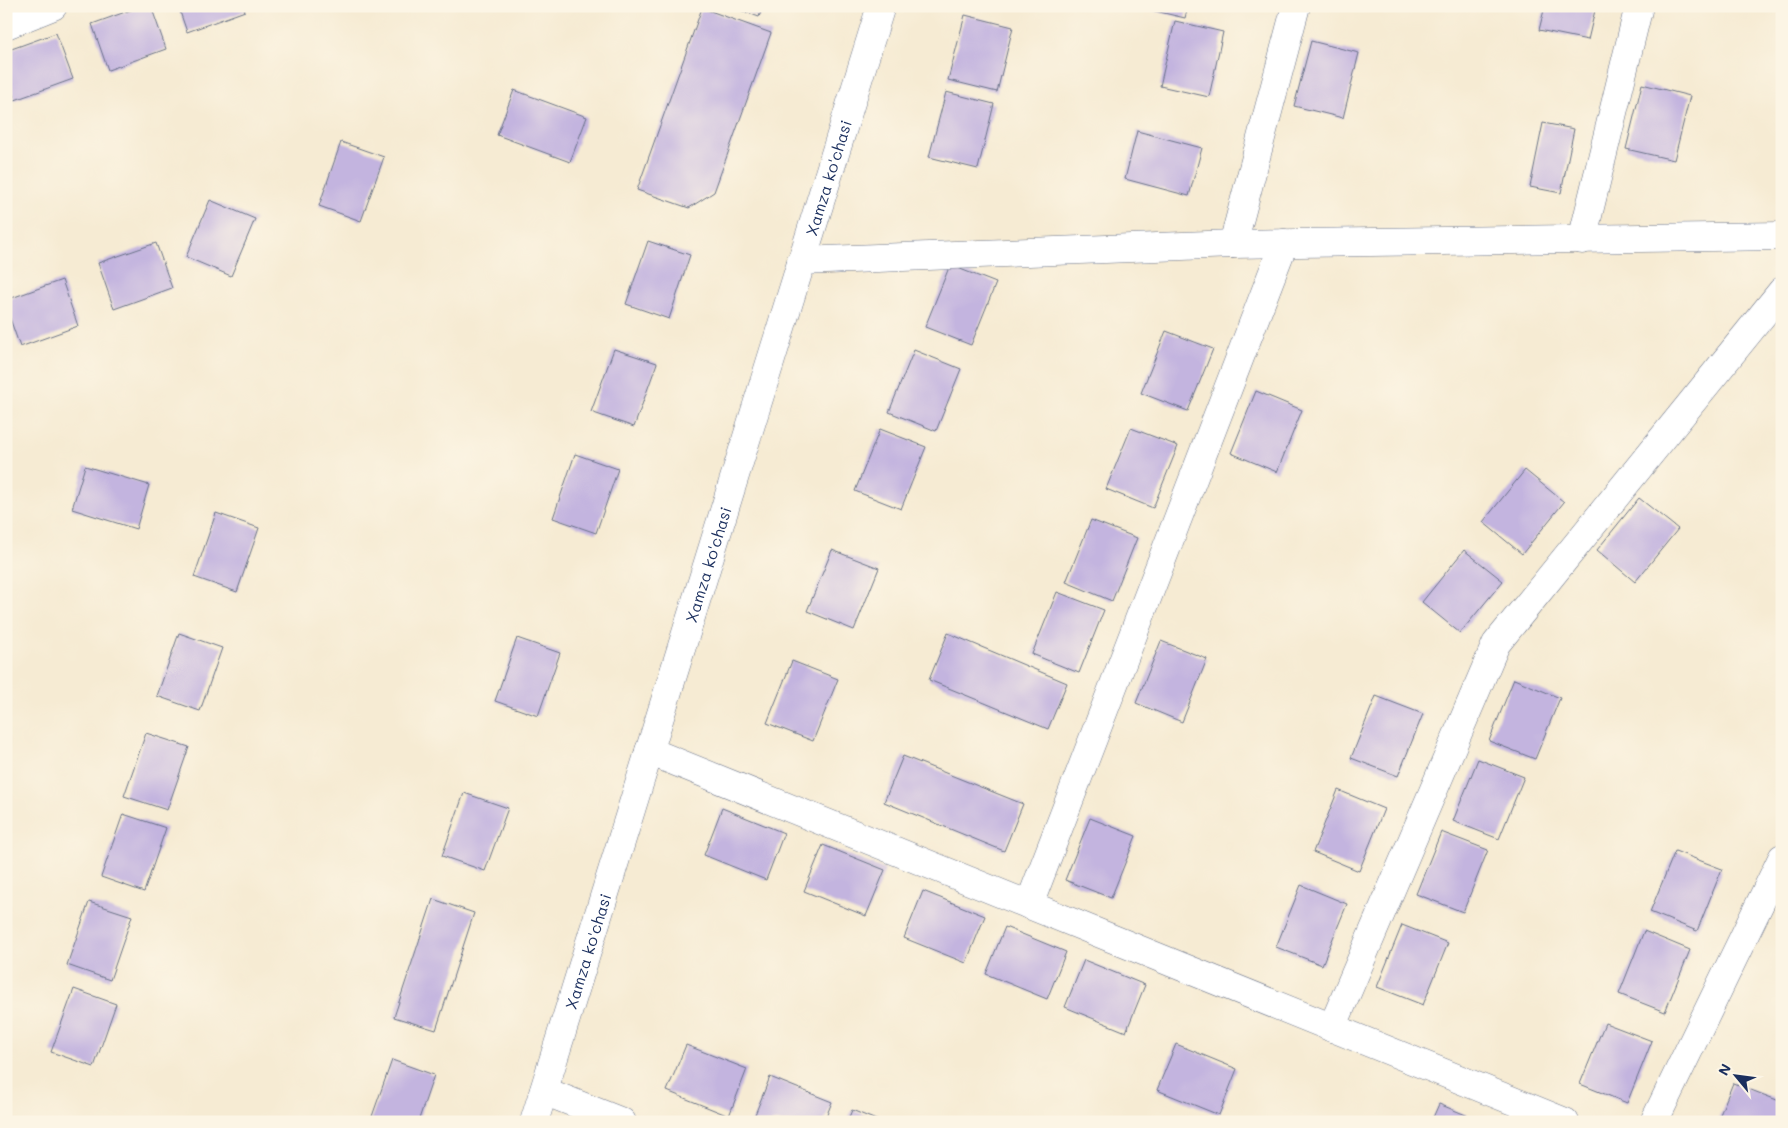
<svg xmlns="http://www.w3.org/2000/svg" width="1788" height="1128" font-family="Mali,sans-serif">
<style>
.building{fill:#c3b4df}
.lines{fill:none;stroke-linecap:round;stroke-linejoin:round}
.minor-casing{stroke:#687187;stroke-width:29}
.minor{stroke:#fff;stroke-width:28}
.labels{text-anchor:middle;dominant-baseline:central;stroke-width:4;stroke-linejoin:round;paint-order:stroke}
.street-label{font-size:16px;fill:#1b2f5e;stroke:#fcf5e5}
</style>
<rect width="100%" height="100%" fill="#fcf5e5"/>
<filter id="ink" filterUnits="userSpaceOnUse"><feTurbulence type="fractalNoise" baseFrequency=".02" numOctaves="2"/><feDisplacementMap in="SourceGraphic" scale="10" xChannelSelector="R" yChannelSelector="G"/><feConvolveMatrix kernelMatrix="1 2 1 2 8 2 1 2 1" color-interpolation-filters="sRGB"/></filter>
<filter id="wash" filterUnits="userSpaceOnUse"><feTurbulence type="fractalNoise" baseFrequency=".0096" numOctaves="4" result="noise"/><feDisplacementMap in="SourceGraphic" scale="20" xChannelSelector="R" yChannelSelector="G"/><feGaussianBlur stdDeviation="1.12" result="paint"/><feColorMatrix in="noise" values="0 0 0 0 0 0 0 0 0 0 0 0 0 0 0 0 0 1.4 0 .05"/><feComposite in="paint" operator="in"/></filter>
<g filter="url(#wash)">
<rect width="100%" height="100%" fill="#f6ebd3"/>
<g id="blocks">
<g class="building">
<path d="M 142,6 L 151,6 L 166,49 L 108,70 L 92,24 Z"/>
<path d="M 178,6 L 243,6 L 245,11 L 187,32 Z"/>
<path d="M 729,6 L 763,6 L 759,17 Z"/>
<path d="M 1134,6 L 1188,6 L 1185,18 Z"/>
<path d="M 1545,6 L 1596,6 L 1588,40 L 1539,30 Z"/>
<path d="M 702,8 L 771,33 L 714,192 L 689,208 L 637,190 Z"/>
<path d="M 965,15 L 1013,27 L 997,92 L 948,80 Z"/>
<path d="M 1175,21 L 1223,32 L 1209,97 L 1160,86 Z"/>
<path d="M 56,33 L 73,79 L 15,100 L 6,76 L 6,51 Z"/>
<path d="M 1311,41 L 1359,53 L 1343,118 L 1294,106 Z"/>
<path d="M 1642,84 L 1690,96 L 1674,160 L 1626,149 Z"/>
<path d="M 514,90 L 587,117 L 570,162 L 497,135 Z"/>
<path d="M 946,92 L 994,104 L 978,169 L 929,157 Z"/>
<path d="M 1543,123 L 1574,129 L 1561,193 L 1530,187 Z"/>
<path d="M 1137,131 L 1202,148 L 1189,196 L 1125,179 Z"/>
<path d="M 341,142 L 384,157 L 361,221 L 319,206 Z"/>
<path d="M 210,200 L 255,219 L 231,276 L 186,257 Z"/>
<path d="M 648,241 L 690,255 L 669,319 L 626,304 Z"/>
<path d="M 156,243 L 172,288 L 114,309 L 98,263 Z"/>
<path d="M 950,265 L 996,283 L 971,345 L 925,327 Z"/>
<path d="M 62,280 L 78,326 L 20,347 L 6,307 L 6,300 Z"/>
<path d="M 1166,331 L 1213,349 L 1188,411 L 1141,393 Z"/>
<path d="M 614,349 L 657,363 L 634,427 L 591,412 Z"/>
<path d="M 914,350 L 961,369 L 936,431 L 889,412 Z"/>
<path d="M 1256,391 L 1302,410 L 1277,472 L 1231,453 Z"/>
<path d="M 1131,428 L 1178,446 L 1153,508 L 1106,489 Z"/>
<path d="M 880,429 L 926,447 L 901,509 L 855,491 Z"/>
<path d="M 575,454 L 618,469 L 596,533 L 553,518 Z"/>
<path d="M 85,466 L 149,485 L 136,529 L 72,509 Z"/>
<path d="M 1525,470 L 1564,502 L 1522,554 L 1483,522 Z"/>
<path d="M 1639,498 L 1678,529 L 1635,582 L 1597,550 Z"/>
<path d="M 216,513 L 259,528 L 237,592 L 194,577 Z"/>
<path d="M 1091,520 L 1137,538 L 1112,601 L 1066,582 Z"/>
<path d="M 832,550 L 879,568 L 854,630 L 807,611 Z"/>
<path d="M 1464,550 L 1503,581 L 1460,633 L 1422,602 Z"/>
<path d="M 1057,592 L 1104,610 L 1079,673 L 1032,654 Z"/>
<path d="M 179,633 L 222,648 L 200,711 L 157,696 Z"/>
<path d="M 948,633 L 1067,683 L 1048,729 L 929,680 Z"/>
<path d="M 517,638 L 560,653 L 538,716 L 495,701 Z"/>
<path d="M 1161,641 L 1207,659 L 1182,722 L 1136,703 Z"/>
<path d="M 792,661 L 838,679 L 813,741 L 767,723 Z"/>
<path d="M 1514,679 L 1560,698 L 1535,759 L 1489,741 Z"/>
<path d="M 1376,696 L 1423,714 L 1398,776 L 1351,758 Z"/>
<path d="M 146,733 L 189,747 L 167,810 L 124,796 Z"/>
<path d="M 903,756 L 1023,804 L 1004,851 L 884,802 Z"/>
<path d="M 1478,759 L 1524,777 L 1499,839 L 1453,821 Z"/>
<path d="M 1338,790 L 1384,809 L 1359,871 L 1313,852 Z"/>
<path d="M 464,793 L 508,808 L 485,871 L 442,856 Z"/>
<path d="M 722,808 L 784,833 L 766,880 L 704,855 Z"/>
<path d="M 123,814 L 166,828 L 144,892 L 101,877 Z"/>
<path d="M 1090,818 L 1136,836 L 1111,898 L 1065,880 Z"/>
<path d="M 1441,832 L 1488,850 L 1463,912 L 1416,894 Z"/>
<path d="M 823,845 L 885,870 L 866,916 L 804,891 Z"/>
<path d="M 1675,851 L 1722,869 L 1697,931 L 1650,912 Z"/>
<path d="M 1301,885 L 1347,904 L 1322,965 L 1276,947 Z"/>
<path d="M 923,891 L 985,916 L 966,963 L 904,938 Z"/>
<path d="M 433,899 L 474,913 L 436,1030 L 394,1017 Z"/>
<path d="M 89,902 L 132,916 L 110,980 L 67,965 Z"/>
<path d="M 1402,925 L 1448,943 L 1423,1005 L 1377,987 Z"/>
<path d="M 1005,927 L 1066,952 L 1047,999 L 986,974 Z"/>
<path d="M 1644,931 L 1690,950 L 1665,1012 L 1619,994 Z"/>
<path d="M 1084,960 L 1145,985 L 1126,1032 L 1065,1007 Z"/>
<path d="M 74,989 L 116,1004 L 94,1067 L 51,1052 Z"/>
<path d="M 1605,1023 L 1652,1041 L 1627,1103 L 1580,1084 Z"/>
<path d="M 1176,1044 L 1237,1069 L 1219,1115 L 1157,1090 Z"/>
<path d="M 686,1045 L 747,1069 L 729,1116 L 667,1091 Z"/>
<path d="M 392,1060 L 434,1075 L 418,1122 L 370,1122 Z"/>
<path d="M 770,1077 L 832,1102 L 824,1122 L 752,1122 Z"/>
<path d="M 1733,1083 L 1782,1102 L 1782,1122 L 1717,1122 Z"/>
<path d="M 1439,1104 L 1483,1122 L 1431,1122 Z"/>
<path d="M 852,1110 L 881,1122 L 847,1122 Z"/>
</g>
</g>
</g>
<g filter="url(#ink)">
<use href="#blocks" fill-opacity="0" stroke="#687187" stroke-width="1"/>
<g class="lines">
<g class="minor-casing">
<g id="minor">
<path d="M 6,25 L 53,6"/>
<path d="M 1582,240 L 1639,6"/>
<path d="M 1233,244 L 1296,6"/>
<path d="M 801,261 L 1233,244 L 1782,236"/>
<path d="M 649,751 L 1565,1122"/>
<path d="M 1029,905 L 1284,243"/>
<path d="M 1332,1028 L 1496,644 L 1782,291"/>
<path d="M 544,1091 L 622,1122"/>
<path id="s1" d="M 534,1122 L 881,6"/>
<path d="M 1654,1122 L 1782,858"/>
</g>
</g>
<use href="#minor" class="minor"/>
</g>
</g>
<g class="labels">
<g class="street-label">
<text stroke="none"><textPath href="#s1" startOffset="989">Xamza ko'chasi</textPath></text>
<text stroke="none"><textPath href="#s1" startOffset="584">Xamza ko'chasi</textPath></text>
<text stroke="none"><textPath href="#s1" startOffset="179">Xamza ko'chasi</textPath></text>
</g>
</g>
<rect width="1788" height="1128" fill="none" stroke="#fcf5e5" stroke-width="25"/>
<g transform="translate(1736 1076) rotate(299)" stroke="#fcf5e5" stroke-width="4" paint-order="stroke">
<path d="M0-4L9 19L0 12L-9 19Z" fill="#1b2f5e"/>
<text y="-8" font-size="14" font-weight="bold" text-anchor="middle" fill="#1b2f5e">N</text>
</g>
</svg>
